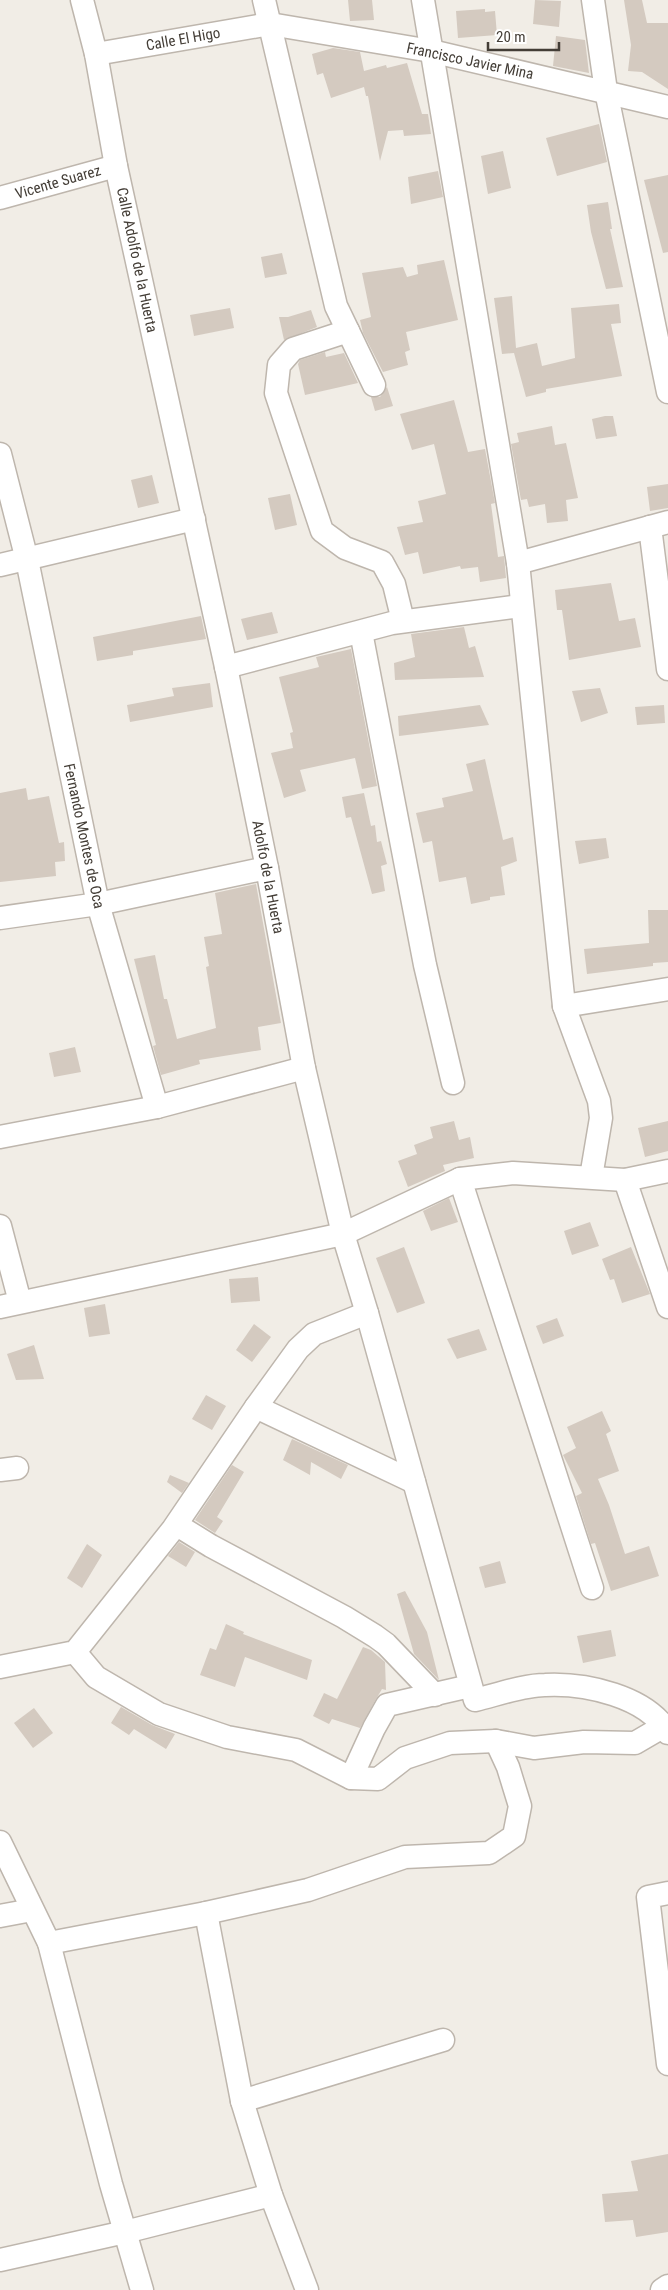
<svg xmlns="http://www.w3.org/2000/svg" width="668" height="2290" font-family="'Roboto Condensed',sans-serif">
<style>
.building{fill:#d4cac0}
.lines{fill:none;stroke-linecap:round;stroke-linejoin:round}
.minor-casing{stroke:#beb6ad;stroke-width:25}
.minor{stroke:#fff;stroke-width:22}
.labels{text-anchor:middle;dominant-baseline:central;stroke-width:5;stroke-linejoin:round;paint-order:stroke}
.street-label{font-size:15px;fill:#433d36;stroke:#fff}
</style>
<rect width="100%" height="100%" fill="#f1ede6"/>
<g class="building">
<path d="M 348,0 L 372,0 L 374,20 L 350,21 Z"/>
<path d="M 535,0 L 561,1 L 559,27 L 533,24 Z"/>
<path d="M 624,0 L 642,0 L 647,23 L 668,23 L 668,89 L 642,72 L 628,71 L 631,45 Z"/>
<path d="M 485,9 L 485,12 L 495,11 L 497,35 L 458,38 L 456,11 Z"/>
<path d="M 556,36 L 585,40 L 589,73 L 553,66 Z"/>
<path d="M 333,48 L 360,52 L 364,71 L 386,65 L 387,68 L 407,63 L 422,114 L 428,114 L 431,134 L 404,136 L 403,130 L 388,131 L 380,161 L 368,96 L 366,96 L 364,87 L 331,98 L 323,73 L 317,75 L 312,54 Z"/>
<path d="M 599,124 L 607,162 L 557,176 L 546,138 Z"/>
<path d="M 503,151 L 511,188 L 488,194 L 481,156 Z"/>
<path d="M 438,171 L 443,197 L 411,204 L 408,177 Z"/>
<path d="M 668,175 L 668,252 L 663,253 L 644,180 Z"/>
<path d="M 608,202 L 612,229 L 610,229 L 623,287 L 606,289 L 591,232 L 587,205 Z"/>
<path d="M 282,253 L 287,274 L 265,278 L 261,257 Z"/>
<path d="M 444,260 L 458,320 L 406,332 L 410,350 L 405,352 L 408,365 L 383,372 L 363,333 L 360,320 L 371,317 L 362,273 L 403,267 L 407,277 L 418,274 L 417,265 Z"/>
<path d="M 512,296 L 516,348 L 537,343 L 542,366 L 575,358 L 571,308 L 619,304 L 621,323 L 611,324 L 622,376 L 546,389 L 546,392 L 526,397 L 514,353 L 502,354 L 494,298 Z"/>
<path d="M 230,308 L 234,328 L 194,336 L 190,315 Z"/>
<path d="M 311,310 L 317,327 L 284,340 L 279,317 L 288,317 Z"/>
<path d="M 325,352 L 326,357 L 344,353 L 358,383 L 305,395 L 298,364 L 300,360 Z"/>
<path d="M 387,387 L 393,406 L 375,411 L 371,397 L 380,397 Z"/>
<path d="M 454,400 L 468,452 L 485,449 L 495,503 L 491,504 L 498,557 L 504,556 L 506,578 L 480,582 L 478,567 L 461,569 L 460,566 L 423,574 L 418,552 L 405,555 L 397,527 L 423,522 L 418,501 L 446,494 L 434,444 L 412,450 L 400,414 Z"/>
<path d="M 605,416 L 613,416 L 617,436 L 596,439 L 592,419 Z"/>
<path d="M 552,426 L 555,445 L 566,443 L 578,498 L 566,500 L 568,521 L 547,523 L 545,504 L 529,507 L 527,499 L 521,500 L 511,444 L 519,442 L 517,433 Z"/>
<path d="M 152,475 L 159,503 L 138,508 L 131,480 Z"/>
<path d="M 668,484 L 668,508 L 650,511 L 647,487 Z"/>
<path d="M 290,494 L 297,525 L 275,530 L 268,498 Z"/>
<path d="M 611,583 L 619,621 L 635,618 L 641,647 L 569,660 L 562,610 L 557,610 L 555,590 Z"/>
<path d="M 272,612 L 278,633 L 247,640 L 241,619 Z"/>
<path d="M 201,616 L 206,639 L 133,651 L 133,655 L 97,661 L 93,637 Z"/>
<path d="M 464,627 L 469,648 L 475,646 L 484,677 L 395,680 L 394,663 L 415,657 L 411,634 Z"/>
<path d="M 351,649 L 377,786 L 362,789 L 355,758 L 300,770 L 306,791 L 284,798 L 271,753 L 293,748 L 290,733 L 293,732 L 279,677 L 319,667 L 316,657 Z"/>
<path d="M 210,683 L 213,707 L 130,722 L 127,705 L 174,696 L 172,688 Z"/>
<path d="M 600,688 L 608,713 L 581,722 L 572,691 Z"/>
<path d="M 480,705 L 489,725 L 399,736 L 398,716 Z"/>
<path d="M 664,705 L 665,723 L 637,725 L 635,707 Z"/>
<path d="M 485,759 L 503,840 L 513,837 L 517,861 L 501,867 L 505,895 L 490,897 L 490,900 L 471,904 L 466,877 L 439,882 L 432,841 L 423,843 L 416,813 L 444,807 L 442,798 L 473,791 L 466,764 Z"/>
<path d="M 26,788 L 28,800 L 49,796 L 59,843 L 64,842 L 65,861 L 55,862 L 56,876 L 0,882 L 0,793 Z"/>
<path d="M 364,793 L 371,826 L 375,825 L 377,842 L 381,841 L 387,864 L 381,866 L 385,891 L 372,894 L 351,817 L 346,818 L 342,797 Z"/>
<path d="M 606,838 L 609,858 L 579,864 L 575,841 Z"/>
<path d="M 256,884 L 281,1023 L 258,1027 L 261,1050 L 199,1060 L 200,1064 L 161,1075 L 153,1046 L 156,1045 L 134,959 L 155,955 L 164,999 L 167,999 L 177,1039 L 216,1028 L 206,967 L 209,966 L 204,937 L 222,934 L 215,893 Z"/>
<path d="M 648,910 L 668,910 L 668,962 L 653,963 L 653,966 L 587,974 L 584,949 L 649,943 Z"/>
<path d="M 75,1047 L 81,1072 L 54,1077 L 49,1053 Z"/>
<path d="M 454,1121 L 459,1140 L 470,1137 L 474,1158 L 443,1165 L 445,1171 L 408,1187 L 398,1161 L 417,1154 L 414,1145 L 433,1138 L 430,1127 Z"/>
<path d="M 668,1121 L 668,1151 L 645,1157 L 638,1128 Z"/>
<path d="M 449,1198 L 458,1222 L 431,1231 L 423,1211 Z"/>
<path d="M 590,1222 L 599,1246 L 572,1255 L 564,1231 Z"/>
<path d="M 404,1247 L 425,1303 L 397,1313 L 376,1258 Z"/>
<path d="M 631,1247 L 650,1294 L 622,1303 L 614,1279 L 610,1280 L 602,1259 Z"/>
<path d="M 258,1277 L 260,1301 L 231,1303 L 229,1279 Z"/>
<path d="M 105,1304 L 110,1334 L 89,1337 L 84,1308 Z"/>
<path d="M 557,1318 L 564,1336 L 543,1344 L 536,1326 Z"/>
<path d="M 254,1324 L 271,1337 L 252,1362 L 236,1350 Z"/>
<path d="M 479,1329 L 487,1350 L 457,1359 L 447,1339 Z"/>
<path d="M 34,1345 L 44,1379 L 16,1380 L 7,1354 Z"/>
<path d="M 206,1395 L 226,1406 L 212,1430 L 192,1419 Z"/>
<path d="M 602,1411 L 611,1431 L 606,1434 L 619,1471 L 598,1479 L 609,1505 L 625,1554 L 649,1546 L 659,1576 L 611,1591 L 595,1543 L 591,1544 L 576,1496 L 582,1493 L 563,1455 L 576,1448 L 567,1427 Z"/>
<path d="M 292,1439 L 348,1465 L 341,1479 L 311,1462 L 310,1475 L 283,1460 Z"/>
<path d="M 232,1465 L 244,1472 L 217,1517 L 223,1521 L 215,1533 L 195,1520 Z"/>
<path d="M 170,1475 L 189,1483 L 182,1493 L 167,1482 Z"/>
<path d="M 179,1542 L 195,1552 L 186,1567 L 168,1556 Z"/>
<path d="M 87,1544 L 102,1555 L 82,1588 L 67,1578 Z"/>
<path d="M 500,1561 L 506,1583 L 485,1588 L 479,1567 Z"/>
<path d="M 405,1591 L 427,1632 L 439,1680 L 414,1654 L 397,1594 Z"/>
<path d="M 226,1624 L 244,1632 L 243,1634 L 312,1660 L 307,1680 L 245,1657 L 235,1687 L 200,1675 L 210,1648 L 216,1650 Z"/>
<path d="M 611,1630 L 616,1656 L 583,1663 L 577,1636 Z"/>
<path d="M 363,1647 L 371,1650 L 385,1662 L 386,1690 L 382,1689 L 376,1699 L 360,1728 L 332,1719 L 329,1724 L 313,1716 L 324,1693 L 337,1699 Z"/>
<path d="M 121,1707 L 152,1725 L 175,1734 L 166,1749 L 134,1729 L 129,1735 L 111,1723 Z"/>
<path d="M 34,1708 L 53,1733 L 33,1748 L 14,1723 Z"/>
<path d="M 668,2154 L 668,2232 L 636,2237 L 633,2220 L 605,2222 L 602,2194 L 638,2191 L 631,2161 Z"/>
</g>
<g class="lines">
<g class="minor-casing">
<g id="minor">
<path d="M 82,0 L 96,54 L 116,166 L 226,667 L 267,868 L 304,1068 L 343,1234 L 367,1313 L 475,1700 C 496,1695 524,1685 545,1685 C 585,1683 647,1696 668,1733"/>
<path d="M 264,0 L 336,306 L 374,385"/>
<path d="M 423,0 L 518,563 L 564,1006 L 599,1101 L 601,1118 L 591,1177"/>
<path d="M 593,0 L 606,91 L 668,392"/>
<path d="M 96,54 L 270,24 L 431,51 L 668,107"/>
<path d="M 0,198 L 116,166"/>
<path d="M 348,331 L 293,349 L 279,365 L 276,393 L 322,531 L 345,548 L 382,562 L 394,584 L 403,621"/>
<path d="M 0,454 L 27,560 L 98,904 L 157,1107"/>
<path d="M 650,527 L 668,669"/>
<path d="M 518,563 L 668,522"/>
<path d="M 0,565 L 194,519"/>
<path d="M 361,632 L 425,965 L 453,1083"/>
<path d="M 226,667 L 392,623 L 521,606"/>
<path d="M 0,918 L 98,904 L 267,868"/>
<path d="M 564,1006 L 668,989"/>
<path d="M 0,1137 L 157,1107 L 304,1068"/>
<path d="M 460,1179 L 592,1588"/>
<path d="M 625,1180 L 668,1307"/>
<path d="M 0,1226 L 20,1302"/>
<path d="M 0,1307 L 343,1234 L 460,1179 L 513,1173 L 625,1180 L 668,1171"/>
<path d="M 256,1407 L 414,1482"/>
<path d="M 0,1470 L 17,1468"/>
<path d="M 177,1525 L 211,1546 L 344,1617 L 375,1636 L 386,1644 L 435,1695"/>
<path d="M 75,1652 L 96,1677 L 159,1714 L 227,1737 L 296,1750 L 351,1778 L 378,1779 L 405,1758 L 450,1743 L 496,1741 L 534,1748 L 584,1742 L 635,1743 L 664,1726"/>
<path d="M 0,1667 L 75,1652 L 173,1529 L 256,1407 L 298,1349 L 314,1334 L 367,1313"/>
<path d="M 351,1778 L 374,1728 L 387,1705 L 470,1686"/>
<path d="M 0,1842 L 49,1943 L 111,2184 L 142,2290"/>
<path d="M 668,1893 L 648,1897 L 668,2064"/>
<path d="M 206,1913 L 242,2101 L 443,2040"/>
<path d="M 0,1916 L 32,1910"/>
<path d="M 49,1943 L 206,1913 L 308,1890 L 405,1857 L 489,1853 L 514,1836 L 520,1806 L 508,1767 L 496,1741"/>
<path d="M 271,2195 L 307,2290"/>
<path d="M 0,2260 L 125,2232 L 271,2195 L 242,2101"/>
<path d="M 662,2290 L 668,2286"/>
</g>
</g>
<use href="#minor" class="minor"/>
</g>
<g class="labels">
<g class="street-label">
<text transform="translate(183 39) rotate(-10)">Calle El Higo</text>
<text transform="translate(470 61) rotate(12)">Francisco Javier Mina</text>
<text transform="translate(58 182) rotate(-16)">Vicente Suarez</text>
<text transform="translate(137 260) rotate(78)">Calle Adolfo de la Huerta</text>
<text transform="translate(84 836) rotate(78)">Fernando Montes de Oca</text>
<text transform="translate(268 877) rotate(79)">Adolfo de la Huerta</text>
</g>
</g>
<path d="M488 42v8h71v-8" fill="none" stroke="#433d36" stroke-width="2.5"/>
<text x="496" y="42" font-size="15" fill="#433d36" stroke="#ffffff" stroke-width="4" paint-order="stroke">20 m</text>
</svg>
